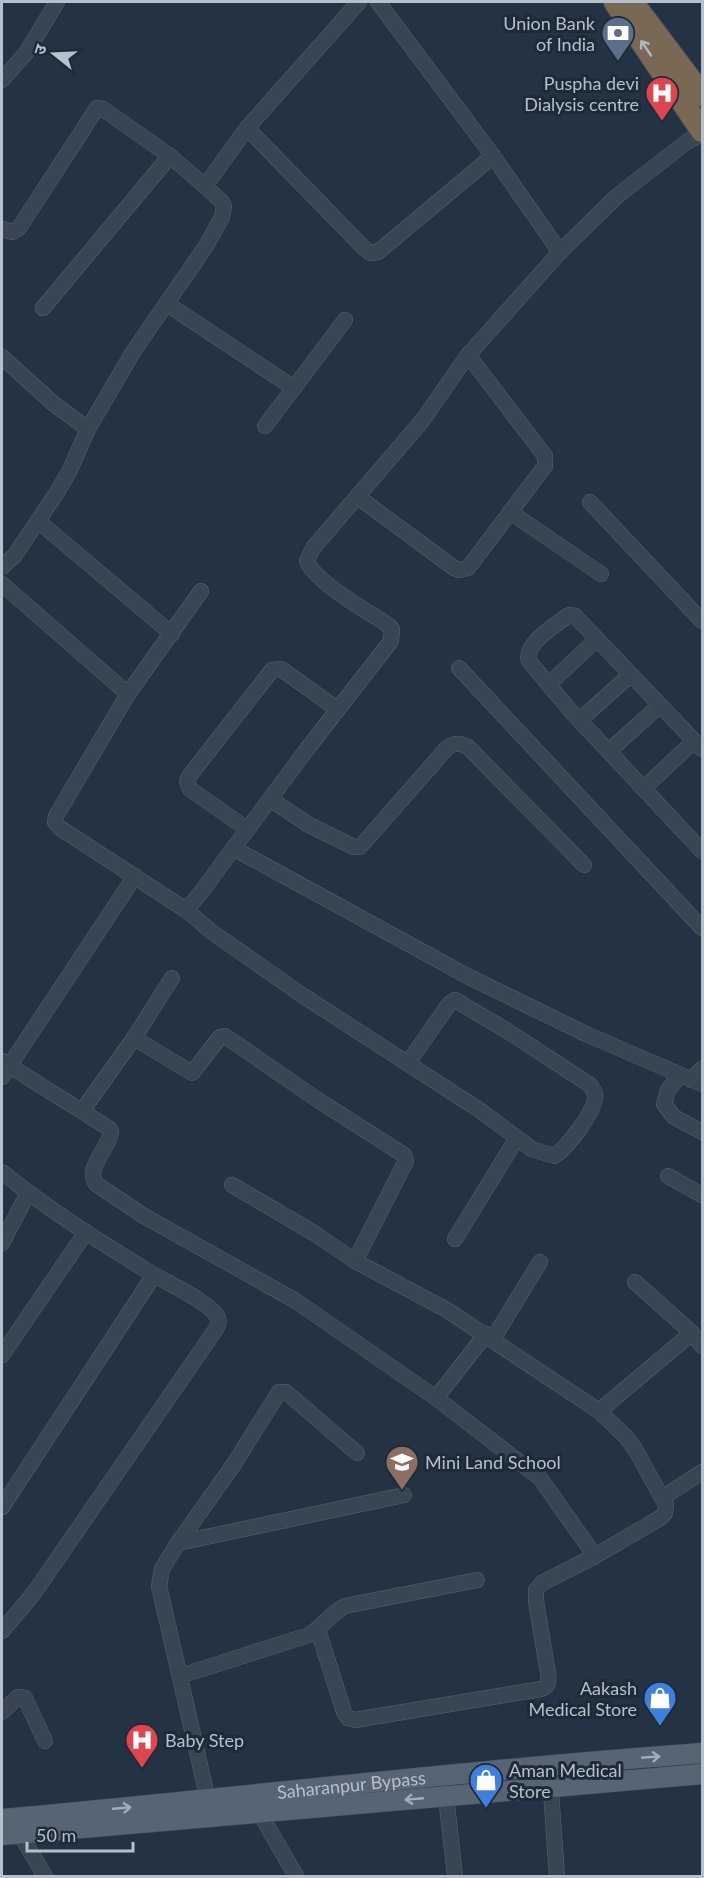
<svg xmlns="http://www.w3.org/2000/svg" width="704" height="1878" font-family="Lato,'Noto Sans Devanagari',sans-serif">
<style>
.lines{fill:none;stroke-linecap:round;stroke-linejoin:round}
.minor-casing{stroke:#566370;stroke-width:16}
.major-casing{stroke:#424e5c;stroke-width:21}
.highway-casing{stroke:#43505d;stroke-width:24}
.minor{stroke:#384553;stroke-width:15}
.major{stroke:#566473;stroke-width:20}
.highway{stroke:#796854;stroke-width:22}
.oneway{stroke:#afb7c1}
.oneway2{stroke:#a2aebb}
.labels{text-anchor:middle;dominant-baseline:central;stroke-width:6;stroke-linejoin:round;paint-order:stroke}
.poi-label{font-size:18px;fill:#b5c0cd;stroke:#1d2a38;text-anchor:end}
.street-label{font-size:18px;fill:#b5c0cd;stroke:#1d2a38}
</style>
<rect width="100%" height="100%" fill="#233343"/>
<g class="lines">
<g class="minor-casing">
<g id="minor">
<path d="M 378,2 L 493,156 L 560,252"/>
<path d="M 2,80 L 26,53 L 57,2"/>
<path d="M 247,128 L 363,247 L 370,253 L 378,252 L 493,156"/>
<path d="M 2,229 L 12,232 L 19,228 L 97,108 L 103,109 L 170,156 L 205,186"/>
<path d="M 167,304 L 294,388"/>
<path d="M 43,308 L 170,156"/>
<path d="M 2,357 L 54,404 L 88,429"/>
<path d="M 265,426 L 345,320"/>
<path d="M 358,497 L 454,568 L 459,570 L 468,568 L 545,466 L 545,456 L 468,355"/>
<path d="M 590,502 L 702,621"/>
<path d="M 510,512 L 601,574"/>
<path d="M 38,521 L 172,634"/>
<path d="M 2,567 L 15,555 L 56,494 L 70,470 L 88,429 L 133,352 L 206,246 L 222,217 L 224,207 L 222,202 L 205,186 L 247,128 L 359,2"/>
<path d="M 2,584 L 128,694 L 56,816 L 55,822 L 60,828 L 186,910"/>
<path d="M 459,668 L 702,928"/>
<path d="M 549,684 L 597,639"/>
<path d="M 128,694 L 201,591"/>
<path d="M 580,720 L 630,675"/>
<path d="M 702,749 L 575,616 L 569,615 C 557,624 523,644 529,661 L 569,709 L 702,851"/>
<path d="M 609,751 L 659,706"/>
<path d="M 644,788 L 694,741"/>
<path d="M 270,799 L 309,825 L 354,847 L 360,847 L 446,749 C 454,742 459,743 468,747 L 584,865"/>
<path d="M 247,829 L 190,789 L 187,781 L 190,775 L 272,670 L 280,669 L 284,671 L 337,709"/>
<path d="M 233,848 L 469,977 L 586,1034 L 702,1084"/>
<path d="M 134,1038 L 192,1073 L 220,1037 L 225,1036 L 318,1100 L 404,1155 L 406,1161 L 355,1261"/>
<path d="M 2,1061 L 110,1129 L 111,1132 C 109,1149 85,1167 96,1184 L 144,1216 L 296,1301 L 436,1398 L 540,1478 L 595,1556"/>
<path d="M 408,1063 L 449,1004 L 455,1000 L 506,1030 L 590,1085 C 592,1088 594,1091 595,1094 C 598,1109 566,1149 554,1156 L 532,1149 L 481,1111 L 302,995 L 212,932 L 186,910 L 199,895 L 304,753 L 391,641 L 392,629 L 388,625 C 369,612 315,582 307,561 L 313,548 L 422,421 L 468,355 L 560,252 L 617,196 L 688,141 L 702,134"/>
<path d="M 680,1075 L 668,1090 L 664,1104 L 674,1117 L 702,1132"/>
<path d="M 2,1077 L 135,876"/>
<path d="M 691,1080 L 702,1069"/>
<path d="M 82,1111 L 134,1038 L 172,978"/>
<path d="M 2,1172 C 49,1210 100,1242 151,1273 C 169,1284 206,1300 217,1316 C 220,1321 218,1325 216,1329 L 34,1593 L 2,1631"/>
<path d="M 668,1176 L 702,1195"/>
<path d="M 232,1185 L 314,1233 L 355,1261 L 447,1310 L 599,1411 L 626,1437 L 635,1449 L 666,1505 L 665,1513 L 660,1518 L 595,1556 L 542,1583 L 536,1590 L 536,1601 L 548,1673 C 549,1681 549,1686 541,1689 L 355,1720 L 348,1718 L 344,1712 L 318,1630"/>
<path d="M 455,1239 L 517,1138"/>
<path d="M 2,1243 L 28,1193"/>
<path d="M 635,1282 L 692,1333 L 702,1346"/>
<path d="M 493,1339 L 540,1262"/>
<path d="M 2,1355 L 86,1232"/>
<path d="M 436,1398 L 486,1334"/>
<path d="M 599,1411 L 692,1333"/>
<path d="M 357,1453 L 286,1392 L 279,1392 L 234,1464 L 178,1543 L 404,1495"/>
<path d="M 662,1498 L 702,1472"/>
<path d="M 2,1507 L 154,1275"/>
<path d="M 178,1543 L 162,1569 L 159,1586 L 208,1800"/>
<path d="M 180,1676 L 309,1635 C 323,1627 331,1613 345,1606 L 477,1580"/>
<path d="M 2,1712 L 18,1697 L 25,1698 L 45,1741"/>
<path d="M 549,1764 L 557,1876"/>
<path d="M 446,1796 L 455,1876"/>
<path d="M 259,1812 L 296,1876"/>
<path d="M 20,1834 L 45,1876"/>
</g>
</g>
<g class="major-casing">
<g id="major">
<path id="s1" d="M 2,1819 C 235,1798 468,1770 702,1753"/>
<path d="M 2,1835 L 702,1774"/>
</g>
</g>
<g class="highway-casing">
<g id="highway">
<path d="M 615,2 L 702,131"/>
<path d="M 632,2 L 702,95"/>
</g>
</g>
<use href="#minor" class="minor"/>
<use href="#major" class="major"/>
<use href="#highway" class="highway"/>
</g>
<defs><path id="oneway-shaft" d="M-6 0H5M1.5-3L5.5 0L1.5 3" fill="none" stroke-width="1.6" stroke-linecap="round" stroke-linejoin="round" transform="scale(1.5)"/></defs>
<use class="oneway" href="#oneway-shaft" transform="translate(646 48) rotate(-124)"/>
<g class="oneway2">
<use href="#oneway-shaft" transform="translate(651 1757) rotate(-4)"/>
<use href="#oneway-shaft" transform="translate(414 1799) rotate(175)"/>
<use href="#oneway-shaft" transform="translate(122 1808) rotate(-5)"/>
</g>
<defs>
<g id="bank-pin" transform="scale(1.725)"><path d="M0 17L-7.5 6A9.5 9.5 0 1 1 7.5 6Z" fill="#5c6f8a" stroke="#1d2a38"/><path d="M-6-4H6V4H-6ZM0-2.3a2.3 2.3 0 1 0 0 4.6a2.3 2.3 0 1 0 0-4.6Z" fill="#fff"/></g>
<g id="hospital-pin" transform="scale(1.725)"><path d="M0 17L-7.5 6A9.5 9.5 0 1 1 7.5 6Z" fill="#e0444e" stroke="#1d2a38"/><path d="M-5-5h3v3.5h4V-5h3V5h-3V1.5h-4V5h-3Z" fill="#fff"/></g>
<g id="school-pin" transform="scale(1.725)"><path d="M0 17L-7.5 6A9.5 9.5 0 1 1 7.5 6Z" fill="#8d6e63" stroke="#1d2a38"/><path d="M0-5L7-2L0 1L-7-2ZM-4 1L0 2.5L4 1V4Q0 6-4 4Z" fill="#fff"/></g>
<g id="shop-pin" transform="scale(1.725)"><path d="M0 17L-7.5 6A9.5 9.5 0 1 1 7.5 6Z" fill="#3f7fe0" stroke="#1d2a38"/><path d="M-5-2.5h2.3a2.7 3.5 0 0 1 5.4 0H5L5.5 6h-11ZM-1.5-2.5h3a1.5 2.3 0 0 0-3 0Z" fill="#fff"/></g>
</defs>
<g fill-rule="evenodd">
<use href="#bank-pin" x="618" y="33"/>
<use href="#hospital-pin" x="662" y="93"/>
<use href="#school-pin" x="402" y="1462"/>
<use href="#shop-pin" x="660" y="1698"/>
<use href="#hospital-pin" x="142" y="1740"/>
<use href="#shop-pin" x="486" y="1780"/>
</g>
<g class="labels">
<g class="poi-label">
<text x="595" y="23">Union Bank<tspan x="595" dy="21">of India</tspan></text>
<text x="639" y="83">Puspha devi<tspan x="639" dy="21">Dialysis centre</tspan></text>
<text x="425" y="1462" text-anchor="start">Mini Land School</text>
<text x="637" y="1688">Aakash<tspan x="637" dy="21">Medical Store</tspan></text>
<text x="165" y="1740" text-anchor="start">Baby Step</text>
<text x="509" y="1770" text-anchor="start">Aman Medical<tspan x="509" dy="21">Store</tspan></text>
</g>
<g class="street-label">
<text stroke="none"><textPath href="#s1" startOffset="351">Saharanpur Bypass</textPath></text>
</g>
</g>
<rect width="704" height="1878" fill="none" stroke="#b5c0cd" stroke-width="6"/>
<g transform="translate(54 54) rotate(288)" stroke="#1d2a38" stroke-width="4.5" paint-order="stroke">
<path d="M0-4.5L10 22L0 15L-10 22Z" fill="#b5c0cd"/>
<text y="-9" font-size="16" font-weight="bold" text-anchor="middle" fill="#b5c0cd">उ</text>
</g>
<path d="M27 1842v9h106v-9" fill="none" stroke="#b5c0cd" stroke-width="3"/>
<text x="36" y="1842" font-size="18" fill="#b5c0cd" stroke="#1d2a38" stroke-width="4.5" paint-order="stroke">50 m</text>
</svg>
